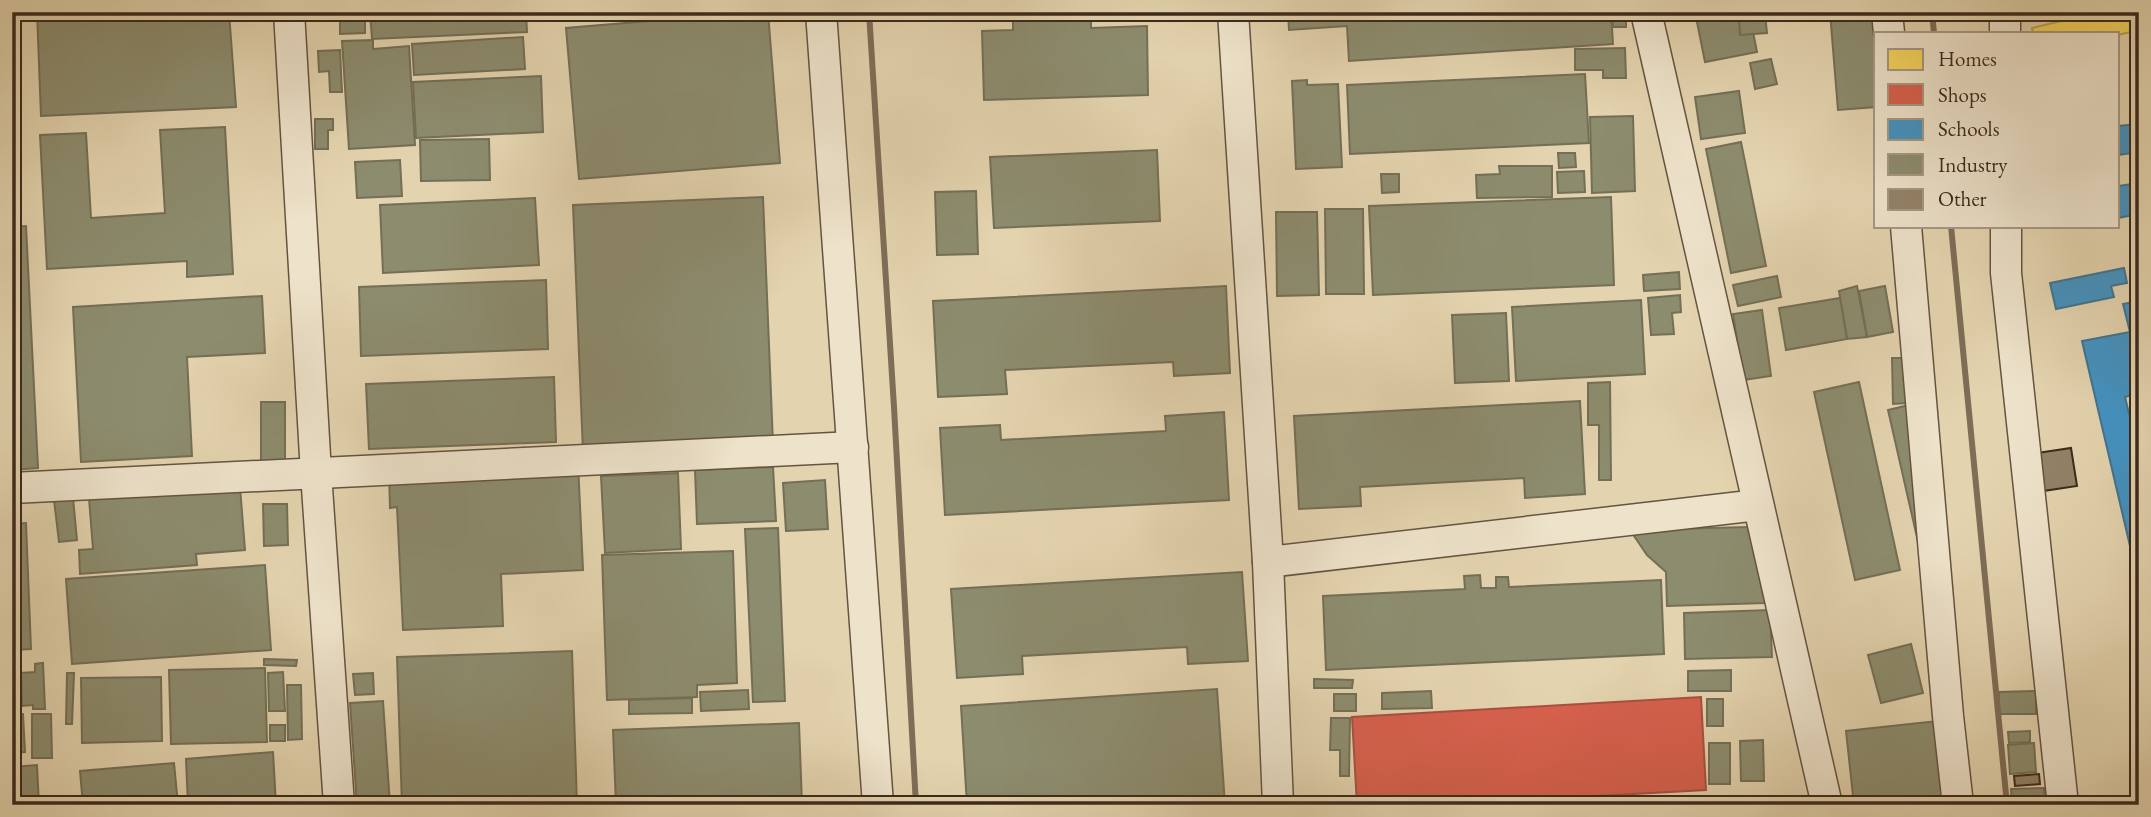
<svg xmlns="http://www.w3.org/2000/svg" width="2151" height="817" font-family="'EB Garamond',serif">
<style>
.homes{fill:#f6d55c;stroke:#bea249;stroke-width:2}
.shops{fill:#d6604d;stroke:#a8503f;stroke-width:2}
.schools{fill:#4393c3;stroke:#417491;stroke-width:2}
.industry{fill:#8c8c6e;stroke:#746f56;stroke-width:2}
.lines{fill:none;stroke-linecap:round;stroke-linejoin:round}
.stream{stroke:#7e6d57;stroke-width:6}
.building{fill:#928268;stroke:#3b2a1d;stroke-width:2}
.minor-casing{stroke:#655441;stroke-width:33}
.minor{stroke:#ede2ca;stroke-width:30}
</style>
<rect width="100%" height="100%" fill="#e3d3ae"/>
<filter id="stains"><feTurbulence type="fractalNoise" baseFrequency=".00286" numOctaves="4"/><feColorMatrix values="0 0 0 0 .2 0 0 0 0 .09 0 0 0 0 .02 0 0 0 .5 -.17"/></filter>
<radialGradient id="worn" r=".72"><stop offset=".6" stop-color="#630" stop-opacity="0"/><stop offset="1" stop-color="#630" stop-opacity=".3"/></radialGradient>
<path class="homes" d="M 2085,12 L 2139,12 L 2139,30 L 2118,35 L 2118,33 L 2033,33 L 2032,28 L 2086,15 Z"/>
<path class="shops" d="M 1701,697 L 1706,790 L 1432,805 L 1357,805 L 1352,717 Z"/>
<g class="schools">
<path d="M 2138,124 L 2139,152 L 2118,155 L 2118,126 Z"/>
<path d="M 2139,183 L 2139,214 L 2118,218 L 2118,186 Z"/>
<path d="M 2139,242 L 2139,279 L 2131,244 Z"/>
<path d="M 2124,268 L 2127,283 L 2111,286 L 2114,297 L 2056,309 L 2050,283 Z"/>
<path d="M 2139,301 L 2139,393 L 2125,397 L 2139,455 L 2139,544 L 2130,546 L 2082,341 L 2130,332 L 2123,304 Z"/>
</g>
<g class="industry">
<path d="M 37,12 L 229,12 L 236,107 L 41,116 Z"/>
<path d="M 340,12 L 365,12 L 365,33 L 340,34 Z"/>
<path d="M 370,12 L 526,12 L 527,32 L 372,39 Z"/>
<path d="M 757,12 L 768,12 L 780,163 L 579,179 L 566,28 Z"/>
<path d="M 1288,12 L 1611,12 L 1613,44 L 1349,61 L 1347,26 L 1289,30 Z"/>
<path d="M 1612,12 L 1626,12 L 1626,27 L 1613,27 Z"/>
<path d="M 1695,12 L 1749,12 L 1757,52 L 1705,62 Z"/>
<path d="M 1830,12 L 1876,12 L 1876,107 L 1838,110 Z"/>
<path d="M 1765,14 L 1767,33 L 1740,35 L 1739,17 Z"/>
<path d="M 1091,16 L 1091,28 L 1147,26 L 1148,95 L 984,100 L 982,31 L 1013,30 L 1013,17 Z"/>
<path d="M 523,37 L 525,69 L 414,75 L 412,44 Z"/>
<path d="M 373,40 L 373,49 L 409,46 L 415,145 L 349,149 L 342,41 Z"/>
<path d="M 1625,48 L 1626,78 L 1603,78 L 1603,70 L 1575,70 L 1575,49 Z"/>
<path d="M 340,50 L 342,92 L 330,92 L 329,71 L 319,72 L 318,51 Z"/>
<path d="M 1771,59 L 1777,84 L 1755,89 L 1750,63 Z"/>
<path d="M 1585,74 L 1589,143 L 1350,154 L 1347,85 Z"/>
<path d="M 541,76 L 543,132 L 416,138 L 413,82 Z"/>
<path d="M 1307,80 L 1307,85 L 1338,84 L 1342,167 L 1296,169 L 1292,81 Z"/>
<path d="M 1739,91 L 1745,133 L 1701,139 L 1695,97 Z"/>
<path d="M 1633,116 L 1635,191 L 1592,193 L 1590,117 Z"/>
<path d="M 315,119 L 333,119 L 333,130 L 328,130 L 328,149 L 315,149 Z"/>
<path d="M 225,127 L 233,274 L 187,277 L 187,261 L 47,269 L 40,135 L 86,133 L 91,218 L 165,213 L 160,130 Z"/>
<path d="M 489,139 L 490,180 L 421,181 L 420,140 Z"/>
<path d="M 1741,142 L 1766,266 L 1731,273 L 1706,149 Z"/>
<path d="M 1157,150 L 1160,221 L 994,228 L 990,157 Z"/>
<path d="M 1558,153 L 1575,153 L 1576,167 L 1559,168 Z"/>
<path d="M 400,160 L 402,196 L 357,198 L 355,162 Z"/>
<path d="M 1499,166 L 1552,166 L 1552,197 L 1477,198 L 1476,175 L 1500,174 Z"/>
<path d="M 1584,171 L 1585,192 L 1558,193 L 1557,172 Z"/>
<path d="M 1381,174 L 1399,174 L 1399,192 L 1382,193 Z"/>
<path d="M 976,191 L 978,254 L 937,255 L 935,192 Z"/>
<path d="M 763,197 L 773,444 L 583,452 L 573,205 Z"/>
<path d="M 1611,197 L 1614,285 L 1373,295 L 1369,206 Z"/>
<path d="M 535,198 L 539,265 L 383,273 L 380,205 Z"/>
<path d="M 1325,209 L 1363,209 L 1364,294 L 1326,294 Z"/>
<path d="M 1276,212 L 1317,212 L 1319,295 L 1277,296 Z"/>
<path d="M 26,226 L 38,468 L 12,470 L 12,227 Z"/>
<path d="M 1679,272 L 1680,289 L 1644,291 L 1643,275 Z"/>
<path d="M 1777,276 L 1781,297 L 1738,306 L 1733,285 Z"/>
<path d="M 546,280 L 548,349 L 361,356 L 359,287 Z"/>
<path d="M 1226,286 L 1230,373 L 1174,376 L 1173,362 L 1005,370 L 1007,394 L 938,397 L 933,301 Z"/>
<path d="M 1857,286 L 1867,337 L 1847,339 L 1839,291 Z"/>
<path d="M 1885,286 L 1893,332 L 1867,337 L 1859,291 Z"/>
<path d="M 1680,295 L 1681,312 L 1672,313 L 1674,334 L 1651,335 L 1648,298 Z"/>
<path d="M 262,296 L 265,353 L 187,357 L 192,456 L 81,462 L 73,307 Z"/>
<path d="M 1840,298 L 1847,339 L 1786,350 L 1779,308 Z"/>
<path d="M 1641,300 L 1645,374 L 1516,381 L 1512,307 Z"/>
<path d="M 1762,310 L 1771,376 L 1743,380 L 1733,314 Z"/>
<path d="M 1506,313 L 1509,381 L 1455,383 L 1452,315 Z"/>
<path d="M 1892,358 L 1907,358 L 1908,403 L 1893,404 Z"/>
<path d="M 554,377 L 556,442 L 369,449 L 366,384 Z"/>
<path d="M 1610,382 L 1611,480 L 1599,480 L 1599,425 L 1588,425 L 1588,383 Z"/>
<path d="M 1859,382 L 1900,570 L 1855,580 L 1814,392 Z"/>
<path d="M 1580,401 L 1585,494 L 1525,498 L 1524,478 L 1360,487 L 1361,506 L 1299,509 L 1294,416 Z"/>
<rect x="261" y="402" width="24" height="65"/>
<path d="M 1913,404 L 1926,577 L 1888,410 Z"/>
<path d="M 1224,412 L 1229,500 L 945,515 L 940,428 L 1000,425 L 1001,440 L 1166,431 L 1165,416 Z"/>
<path d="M 578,463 L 583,570 L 501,574 L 503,626 L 403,630 L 397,507 L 390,508 L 389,472 Z"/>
<path d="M 773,467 L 776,521 L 697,524 L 695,470 Z"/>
<path d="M 678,473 L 681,549 L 605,553 L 601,476 Z"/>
<path d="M 825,480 L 828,529 L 786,531 L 783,483 Z"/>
<path d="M 240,487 L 245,550 L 196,554 L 197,565 L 80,574 L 79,550 L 93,549 L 89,498 Z"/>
<path d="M 73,498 L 77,540 L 59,542 L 54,500 Z"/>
<path d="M 263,504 L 287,504 L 288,545 L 264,546 Z"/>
<path d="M 26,523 L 31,649 L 12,650 L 12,524 Z"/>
<path d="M 1749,527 L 1765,603 L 1667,606 L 1666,572 L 1647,555 L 1630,530 Z"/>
<path d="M 778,528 L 785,701 L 753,702 L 745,529 Z"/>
<path d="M 733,551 L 737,683 L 697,685 L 697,697 L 607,700 L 602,555 Z"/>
<path d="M 265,565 L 271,650 L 72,664 L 66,579 Z"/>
<path d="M 1242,572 L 1248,661 L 1188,664 L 1187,647 L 1022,656 L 1023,674 L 957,678 L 951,589 Z"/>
<path d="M 1480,575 L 1481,588 L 1496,588 L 1496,577 L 1508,577 L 1509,587 L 1661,580 L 1664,654 L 1326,670 L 1323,596 L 1465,589 L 1464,576 Z"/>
<path d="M 1770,610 L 1772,657 L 1685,659 L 1684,613 Z"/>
<path d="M 1911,644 L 1923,693 L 1881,703 L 1868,655 Z"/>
<path d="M 572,651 L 577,805 L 402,805 L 397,657 Z"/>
<path d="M 264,659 L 297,660 L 296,666 L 264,665 Z"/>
<path d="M 43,663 L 45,709 L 33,709 L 33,705 L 22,706 L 21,673 L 35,672 L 35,664 Z"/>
<path d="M 265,668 L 267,742 L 171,744 L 169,670 Z"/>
<path d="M 1731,670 L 1731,691 L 1688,691 L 1688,671 Z"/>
<path d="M 283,672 L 285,711 L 269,711 L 268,673 Z"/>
<path d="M 67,673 L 74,673 L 72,724 L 66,724 Z"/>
<path d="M 373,673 L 374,694 L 355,695 L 353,674 Z"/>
<path d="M 161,677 L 162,741 L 82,743 L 81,678 Z"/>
<path d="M 1314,679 L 1353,680 L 1352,688 L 1314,688 Z"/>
<path d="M 287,685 L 301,685 L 302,739 L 288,740 Z"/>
<path d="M 12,687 L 14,715 L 23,714 L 25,752 L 12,753 Z"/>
<path d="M 1217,689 L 1225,805 L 967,805 L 961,706 Z"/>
<path d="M 748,690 L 749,709 L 701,711 L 700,692 Z"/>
<path d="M 1431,691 L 1432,708 L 1382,709 L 1382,693 Z"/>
<path d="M 2036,691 L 2036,714 L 1999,714 L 1999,692 Z"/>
<rect x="1334" y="694" width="22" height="17"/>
<path d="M 692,698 L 692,713 L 629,714 L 629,700 Z"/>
<rect x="1707" y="699" width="16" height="27"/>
<path d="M 383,701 L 390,805 L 357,805 L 350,703 Z"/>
<path d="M 32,714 L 51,714 L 52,758 L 32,758 Z"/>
<path d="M 1331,718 L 1350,718 L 1349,776 L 1340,776 L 1340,750 L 1330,750 Z"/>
<path d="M 1937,721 L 1947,805 L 1854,805 L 1846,731 Z"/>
<path d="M 799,723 L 802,805 L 616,805 L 613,730 Z"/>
<rect x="270" y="725" width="15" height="16"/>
<path d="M 2030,731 L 2030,742 L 2009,743 L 2008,732 Z"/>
<path d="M 1763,740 L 1764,781 L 1741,781 L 1740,741 Z"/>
<rect x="1709" y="743" width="21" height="41"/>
<path d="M 2034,743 L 2036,772 L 2010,774 L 2008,745 Z"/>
<path d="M 273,752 L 276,805 L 188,805 L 186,759 Z"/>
<path d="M 174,763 L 178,805 L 83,805 L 80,771 Z"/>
<path d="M 37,765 L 39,805 L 12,805 L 12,767 Z"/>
<path d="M 2044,788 L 2045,805 L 2012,805 L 2011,789 Z"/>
<path d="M 1694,800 L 1695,805 L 1604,805 Z"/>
</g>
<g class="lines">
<g class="stream">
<path d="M 869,12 L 894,407 L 916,805"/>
<path d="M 1932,12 L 1934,33"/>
<path d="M 1951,226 L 2007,805"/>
</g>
</g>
<g class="building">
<path d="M 2071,448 L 2077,486 L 2043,491 L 2037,453 Z"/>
<path d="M 2039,774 L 2040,784 L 2015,786 L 2014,776 Z"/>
</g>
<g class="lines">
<g class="minor-casing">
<g id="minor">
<path d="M 289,12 L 316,473 L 339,805"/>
<path d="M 821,12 L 878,805"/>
<path d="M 1233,12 L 1268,562 L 1278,805"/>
<path d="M 1646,12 L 1827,805"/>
<path d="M 1887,12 L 1889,33"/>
<path d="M 2005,12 L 2005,33"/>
<path d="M 1906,226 L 1948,716 L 1958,805"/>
<path d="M 2006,226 L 2006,273 L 2063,805"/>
<path d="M 12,488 L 853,447"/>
<path d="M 1268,562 L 1758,505"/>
</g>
</g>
<use href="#minor" class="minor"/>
</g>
<rect width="2151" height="817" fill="none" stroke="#e3d3ae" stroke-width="42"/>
<rect x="14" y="14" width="2123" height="789" fill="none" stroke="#3b2a1d" stroke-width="3.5"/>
<rect x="21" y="21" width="2109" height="775" fill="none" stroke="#3b2a1d" stroke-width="2"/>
<rect x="1874" y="32" width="245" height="196" fill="#ede2ca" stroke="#a69885" stroke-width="2"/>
<rect x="1888" y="49" width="35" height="21" fill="#f6d55c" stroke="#a69885" stroke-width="2"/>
<text x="1938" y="66" font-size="21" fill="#3b2a1d">Homes</text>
<rect x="1888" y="84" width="35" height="21" fill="#d6604d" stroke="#a69885" stroke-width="2"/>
<text x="1938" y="102" font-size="21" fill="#3b2a1d">Shops</text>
<rect x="1888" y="119" width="35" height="21" fill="#4393c3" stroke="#a69885" stroke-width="2"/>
<text x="1938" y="136" font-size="21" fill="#3b2a1d">Schools</text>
<rect x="1888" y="154" width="35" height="21" fill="#8c8c6e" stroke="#a69885" stroke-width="2"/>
<text x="1938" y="172" font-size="21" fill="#3b2a1d">Industry</text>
<rect x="1888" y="189" width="35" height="21" fill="#928268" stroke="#a69885" stroke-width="2"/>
<text x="1938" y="206" font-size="21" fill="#3b2a1d">Other</text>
<rect width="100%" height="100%" filter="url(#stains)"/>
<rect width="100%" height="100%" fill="url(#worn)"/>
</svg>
